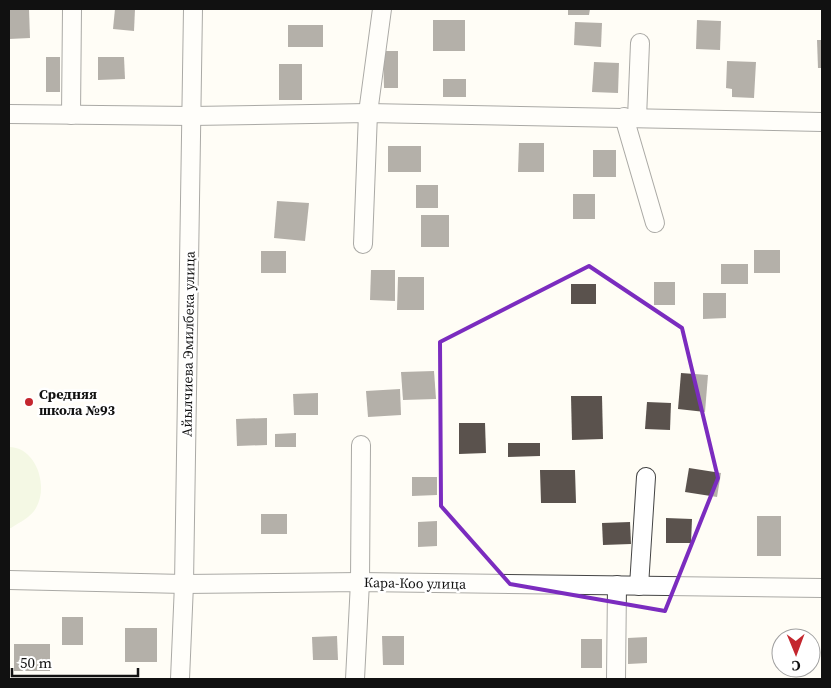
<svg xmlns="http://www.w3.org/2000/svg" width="831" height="688" font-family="'Source Serif 4',serif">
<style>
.pitch{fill:#e6f2cf}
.building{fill:#5a524d}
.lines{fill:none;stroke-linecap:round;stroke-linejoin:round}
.minor-casing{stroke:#444;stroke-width:20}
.minor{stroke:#fff;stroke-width:18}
.marked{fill:none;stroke:#7b2cbf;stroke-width:4;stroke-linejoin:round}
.poi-dot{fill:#c4262e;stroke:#fff;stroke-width:2}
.labels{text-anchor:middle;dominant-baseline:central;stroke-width:5;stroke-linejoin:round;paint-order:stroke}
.street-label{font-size:14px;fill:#111;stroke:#fff}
.poi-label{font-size:14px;font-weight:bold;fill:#111;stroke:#fff;text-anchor:start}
</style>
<rect width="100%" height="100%" fill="#fffdf5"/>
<path class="pitch" d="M 9,447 C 36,447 49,486 36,508 C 31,517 20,522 11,528 L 9,528 Z"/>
<g class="building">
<path d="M 9,9 L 29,9 L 30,38 L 9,39 Z"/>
<path d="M 115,9 L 135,9 L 134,31 L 113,29 Z"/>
<path d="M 568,9 L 590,9 L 589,15 L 568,15 Z"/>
<rect x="433" y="20" width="32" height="31"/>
<path d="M 697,20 L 721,21 L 720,50 L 696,49 Z"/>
<path d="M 575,22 L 602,23 L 601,47 L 574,45 Z"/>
<rect x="288" y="25" width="35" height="22"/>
<path d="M 817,40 L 822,40 L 822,68 L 818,68 Z"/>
<path d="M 383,51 L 398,51 L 398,88 L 384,88 Z"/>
<rect x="46" y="57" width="14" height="35"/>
<path d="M 98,57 L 124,57 L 125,79 L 98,80 Z"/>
<path d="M 727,61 L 756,62 L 754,98 L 732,97 L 732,89 L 726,88 Z"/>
<path d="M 594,62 L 619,63 L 618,93 L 592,92 Z"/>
<rect x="279" y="64" width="23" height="36"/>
<rect x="443" y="79" width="23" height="18"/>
<path d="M 519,143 L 544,143 L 544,172 L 518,172 Z"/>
<rect x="388" y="146" width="33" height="26"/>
<rect x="593" y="150" width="23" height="27"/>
<rect x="416" y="185" width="22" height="23"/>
<rect x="573" y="194" width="22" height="25"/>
<path d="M 277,201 L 309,203 L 305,241 L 274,238 Z"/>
<rect x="421" y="215" width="28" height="32"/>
<rect x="754" y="250" width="26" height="23"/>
<rect x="261" y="251" width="25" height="22"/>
<rect x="721" y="264" width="27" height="20"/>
<path d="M 371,270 L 395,270 L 395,301 L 370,300 Z"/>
<path d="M 398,277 L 424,277 L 424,310 L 397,310 Z"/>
<rect x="654" y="282" width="21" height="23"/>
<rect x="571" y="284" width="25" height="20"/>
<path d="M 703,293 L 726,293 L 726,318 L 703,319 Z"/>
<path d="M 434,371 L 436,399 L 403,400 L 401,372 Z"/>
<path d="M 681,373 L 708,375 L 705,412 L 678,409 Z"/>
<path d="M 400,389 L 401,415 L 368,417 L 366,391 Z"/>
<path d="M 318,393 L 318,415 L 294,415 L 293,394 Z"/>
<path d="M 571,396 L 602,396 L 603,439 L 572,440 Z"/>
<path d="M 647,402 L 671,403 L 670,430 L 645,429 Z"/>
<path d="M 267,418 L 267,445 L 237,446 L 236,419 Z"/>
<path d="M 459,423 L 485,423 L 486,453 L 459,454 Z"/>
<path d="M 296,433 L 296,447 L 275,447 L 275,434 Z"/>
<path d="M 508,443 L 540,443 L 540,456 L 508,457 Z"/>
<path d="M 689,468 L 721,473 L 717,497 L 685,492 Z"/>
<path d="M 540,470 L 575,470 L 576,503 L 541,503 Z"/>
<path d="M 412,477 L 437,477 L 437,495 L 412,496 Z"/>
<rect x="261" y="514" width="26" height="20"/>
<rect x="757" y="516" width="24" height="40"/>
<path d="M 666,518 L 692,519 L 691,543 L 666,543 Z"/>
<path d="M 437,521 L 437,546 L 418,547 L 418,522 Z"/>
<path d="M 630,522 L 631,544 L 603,545 L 602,523 Z"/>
<rect x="62" y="617" width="21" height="28"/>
<rect x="125" y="628" width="32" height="34"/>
<path d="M 337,636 L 338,660 L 313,660 L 312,637 Z"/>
<path d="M 382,636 L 404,636 L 404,665 L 383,665 Z"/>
<path d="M 647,637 L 647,663 L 628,664 L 628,638 Z"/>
<rect x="581" y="639" width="21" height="29"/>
<rect x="14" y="644" width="36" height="27"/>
</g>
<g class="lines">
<g class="minor-casing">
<g id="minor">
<path d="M 9,114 L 192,116 L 368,113 L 822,122"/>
<path d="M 71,115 L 72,9"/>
<path d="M 624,117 L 655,223"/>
<path d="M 637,118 L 640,43"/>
<path d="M 363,244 L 368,113 L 382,9"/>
<path d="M 9,580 L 184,584 L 360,582 L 822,588"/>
<path d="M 639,586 L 646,477"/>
<path d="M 180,679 L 184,584 L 193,9"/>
<path d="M 355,679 L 360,582 L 361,445"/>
<path d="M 616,679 L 617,585"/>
</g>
</g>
<use href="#minor" class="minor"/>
</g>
<path d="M0 0H831V688H0ZM 589,266 L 682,328 L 718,478 L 665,611 L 510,584 L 441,506 L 440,342 Z" fill="#fffdf5" fill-opacity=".55" fill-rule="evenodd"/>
<path class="marked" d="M 589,266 L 682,328 L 718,478 L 665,611 L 510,584 L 441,506 L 440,342 Z"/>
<circle class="poi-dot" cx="29" cy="402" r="5"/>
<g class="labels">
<g class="street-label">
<text transform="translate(188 344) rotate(-89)">Айылчиева Эмилбека улица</text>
<text transform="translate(415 583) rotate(1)">Кара-Коо улица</text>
</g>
<g class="poi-label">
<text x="39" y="394">Средняя<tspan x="39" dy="16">школа №93</tspan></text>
</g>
</g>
<rect width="831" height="688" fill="none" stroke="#111111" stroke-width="20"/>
<g transform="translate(796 653) rotate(179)"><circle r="24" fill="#ffffff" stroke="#a0a0a0"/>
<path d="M0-4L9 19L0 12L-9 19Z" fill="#c4262e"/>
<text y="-8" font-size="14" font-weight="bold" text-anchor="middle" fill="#111111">С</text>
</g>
<path d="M12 668v8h126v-8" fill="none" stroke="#111111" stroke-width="2.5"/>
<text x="20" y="668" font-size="15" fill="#111111" stroke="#ffffff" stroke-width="4" paint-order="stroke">50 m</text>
</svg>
